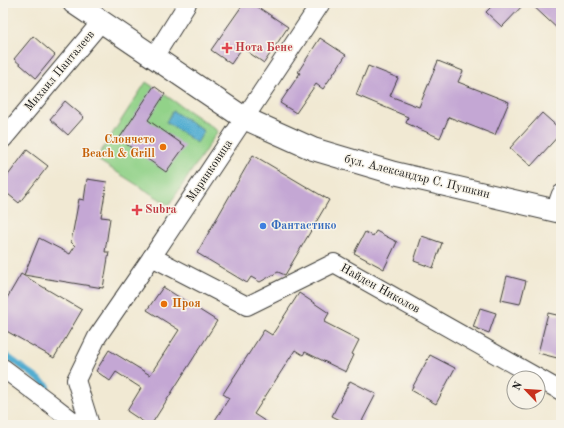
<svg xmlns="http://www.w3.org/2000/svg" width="564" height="428" font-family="'Old Standard TT',serif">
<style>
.green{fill:#92d289;stroke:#577752}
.water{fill:#53add1;stroke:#386476}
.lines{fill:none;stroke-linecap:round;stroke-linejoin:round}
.stream{stroke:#53add1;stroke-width:5.5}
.building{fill:#c4a7d4}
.minor-casing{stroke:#3c3b37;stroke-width:20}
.major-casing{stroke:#3c3b37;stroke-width:24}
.minor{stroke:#fff;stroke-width:18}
.major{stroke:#fff;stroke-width:22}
.health-dot{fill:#e0444e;stroke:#f7f3e8;stroke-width:1.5}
.food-dot{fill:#e8710a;stroke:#f7f3e8;stroke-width:1.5}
.shop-dot{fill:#3f7fe0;stroke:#f7f3e8;stroke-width:1.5}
.labels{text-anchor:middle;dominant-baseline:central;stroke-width:3;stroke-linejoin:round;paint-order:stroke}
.health-label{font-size:12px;font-weight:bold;fill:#be3a42;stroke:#f7f3e8;text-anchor:start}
.street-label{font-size:12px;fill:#1c1c1c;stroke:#f7f3e8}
.food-label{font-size:12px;font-weight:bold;fill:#c56008;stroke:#f7f3e8;text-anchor:end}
.shop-label{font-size:12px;font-weight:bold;fill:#366cbe;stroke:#f7f3e8;text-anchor:start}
</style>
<rect width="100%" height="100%" fill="#f7f3e8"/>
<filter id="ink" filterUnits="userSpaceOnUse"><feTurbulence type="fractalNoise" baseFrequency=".025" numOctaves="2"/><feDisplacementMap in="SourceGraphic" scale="8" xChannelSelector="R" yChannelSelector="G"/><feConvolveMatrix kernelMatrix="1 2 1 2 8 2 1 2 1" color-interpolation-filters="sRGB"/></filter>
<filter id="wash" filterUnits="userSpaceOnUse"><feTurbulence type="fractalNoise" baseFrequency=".012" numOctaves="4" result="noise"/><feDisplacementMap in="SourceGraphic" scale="16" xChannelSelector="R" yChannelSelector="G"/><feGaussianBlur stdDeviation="0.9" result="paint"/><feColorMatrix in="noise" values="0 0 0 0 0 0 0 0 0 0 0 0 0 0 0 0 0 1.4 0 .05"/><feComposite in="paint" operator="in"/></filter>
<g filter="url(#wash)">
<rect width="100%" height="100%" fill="#f1e9d3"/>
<path class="green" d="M 146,82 L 218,131 L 169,205 L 96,159 Z"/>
<path class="water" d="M 173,111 L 204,131 L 197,143 L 166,122 Z"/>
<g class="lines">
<path class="stream" d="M 3,353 L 48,386"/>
</g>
<g id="blocks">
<g class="building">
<path d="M 244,3 L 252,3 L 288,27 L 264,63 L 242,48 L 231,64 L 211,50 Z"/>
<path d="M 495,3 L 525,3 L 502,27 L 486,12 Z"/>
<path d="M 530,3 L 561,3 L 561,32 Z"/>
<path d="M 33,36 L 55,55 L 36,78 L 14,59 Z"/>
<path d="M 320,38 L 346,55 L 323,89 L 316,84 L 296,113 L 280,103 L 300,73 L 298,72 Z"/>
<path d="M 438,61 L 463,71 L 458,82 L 509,102 L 495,135 L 449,117 L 440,138 L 406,123 L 408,117 L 356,95 L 368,66 L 398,78 L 390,96 L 419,107 Z"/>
<path d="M 154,86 L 165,94 L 148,120 L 185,146 L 166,172 L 119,139 Z"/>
<path d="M 65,101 L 84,117 L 68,135 L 50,119 Z"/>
<path d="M 542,113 L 561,130 L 561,133 L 531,166 L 510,148 Z"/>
<path d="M 27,150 L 48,166 L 19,203 L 3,190 L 3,182 Z"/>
<path d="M 253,155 L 329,200 L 285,275 L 278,272 L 260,282 L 251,277 L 247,283 L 197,253 Z"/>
<path d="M 87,179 L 107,182 L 101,217 L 110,218 L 105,252 L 109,252 L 103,288 L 24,275 L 39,238 L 70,254 L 75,246 L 71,242 L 79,199 L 84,200 Z"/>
<path d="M 376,231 L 397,242 L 384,269 L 354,253 L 365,232 L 373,236 Z"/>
<path d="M 422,236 L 442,243 L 433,268 L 414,261 Z"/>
<path d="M 21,274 L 82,310 L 54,358 L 3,329 L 3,305 Z"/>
<path d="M 507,276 L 526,281 L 520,304 L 501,300 Z"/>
<path d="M 163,287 L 217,321 L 151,425 L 148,425 L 127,411 L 141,388 L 116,372 L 110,381 L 96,371 L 109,350 L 150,375 L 179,330 L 147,310 Z"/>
<path d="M 299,293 L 329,313 L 324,322 L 359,340 L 352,354 L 354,355 L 346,372 L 305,352 L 303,355 L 295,350 L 254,414 L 271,425 L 212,425 L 229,398 L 223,394 L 264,330 L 272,335 Z"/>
<path d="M 480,308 L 496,313 L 489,333 L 473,327 Z"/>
<path d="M 548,313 L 561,316 L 561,359 L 538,353 Z"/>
<path d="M 430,355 L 455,368 L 436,404 L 411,390 Z"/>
<path d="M 350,381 L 376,394 L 360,425 L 350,425 L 332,416 Z"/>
</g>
</g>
</g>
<g filter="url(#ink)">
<use href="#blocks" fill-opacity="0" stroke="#3c3b37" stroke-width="1"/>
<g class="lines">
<g class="minor-casing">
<g id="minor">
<path d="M 154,57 L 186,6 L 187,3"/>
<path d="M 3,139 L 101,22"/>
<path d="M 555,211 L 561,194"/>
<path d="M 152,257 L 247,306 L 334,263 L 561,391"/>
<path d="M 3,368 L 47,401 L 78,425"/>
<path d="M 90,425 L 76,380 L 97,337 L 152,257 L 321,3"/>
</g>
</g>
<g class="major-casing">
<path id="major" d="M 74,3 L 244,118 L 313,149 L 394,173 L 561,212"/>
</g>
<use href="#minor" class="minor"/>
<use href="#major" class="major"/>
</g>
</g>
<g class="health-dot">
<path d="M225 42h4v4h4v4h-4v4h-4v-4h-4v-4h4z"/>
<path d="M135 204h4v4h4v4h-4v4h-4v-4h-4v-4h4z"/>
</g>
<g class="food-dot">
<circle cx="163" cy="147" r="4"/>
<circle cx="164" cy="304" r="4"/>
</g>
<circle class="shop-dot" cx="263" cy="226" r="4"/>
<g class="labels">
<g class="health-label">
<text x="235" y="48">Нота Бене</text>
<text x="145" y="210">Subra</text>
</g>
<g class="street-label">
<text transform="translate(60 71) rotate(-50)">Михаил Панталеев</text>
<text transform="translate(210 171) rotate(-56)">Маринковица</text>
<text transform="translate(417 177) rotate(14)">бул. Александър С. Пушкин</text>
<text transform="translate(380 289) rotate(29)">Найден Николов</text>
</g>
<g class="food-label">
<text x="155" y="140">Слончето<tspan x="155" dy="14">Beach &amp; Grill</tspan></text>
<text x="172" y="304" text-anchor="start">Проя</text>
</g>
<g class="shop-label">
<text x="271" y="226">Фантастико</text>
</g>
</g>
<rect width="564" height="428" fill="none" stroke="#f7f3e8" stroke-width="16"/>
<g transform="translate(526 390) rotate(295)"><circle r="19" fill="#f7f3e8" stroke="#9f9d96"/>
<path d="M0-3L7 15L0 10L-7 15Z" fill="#c8321e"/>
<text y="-6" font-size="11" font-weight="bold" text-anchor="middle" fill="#1c1c1c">N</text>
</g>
</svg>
